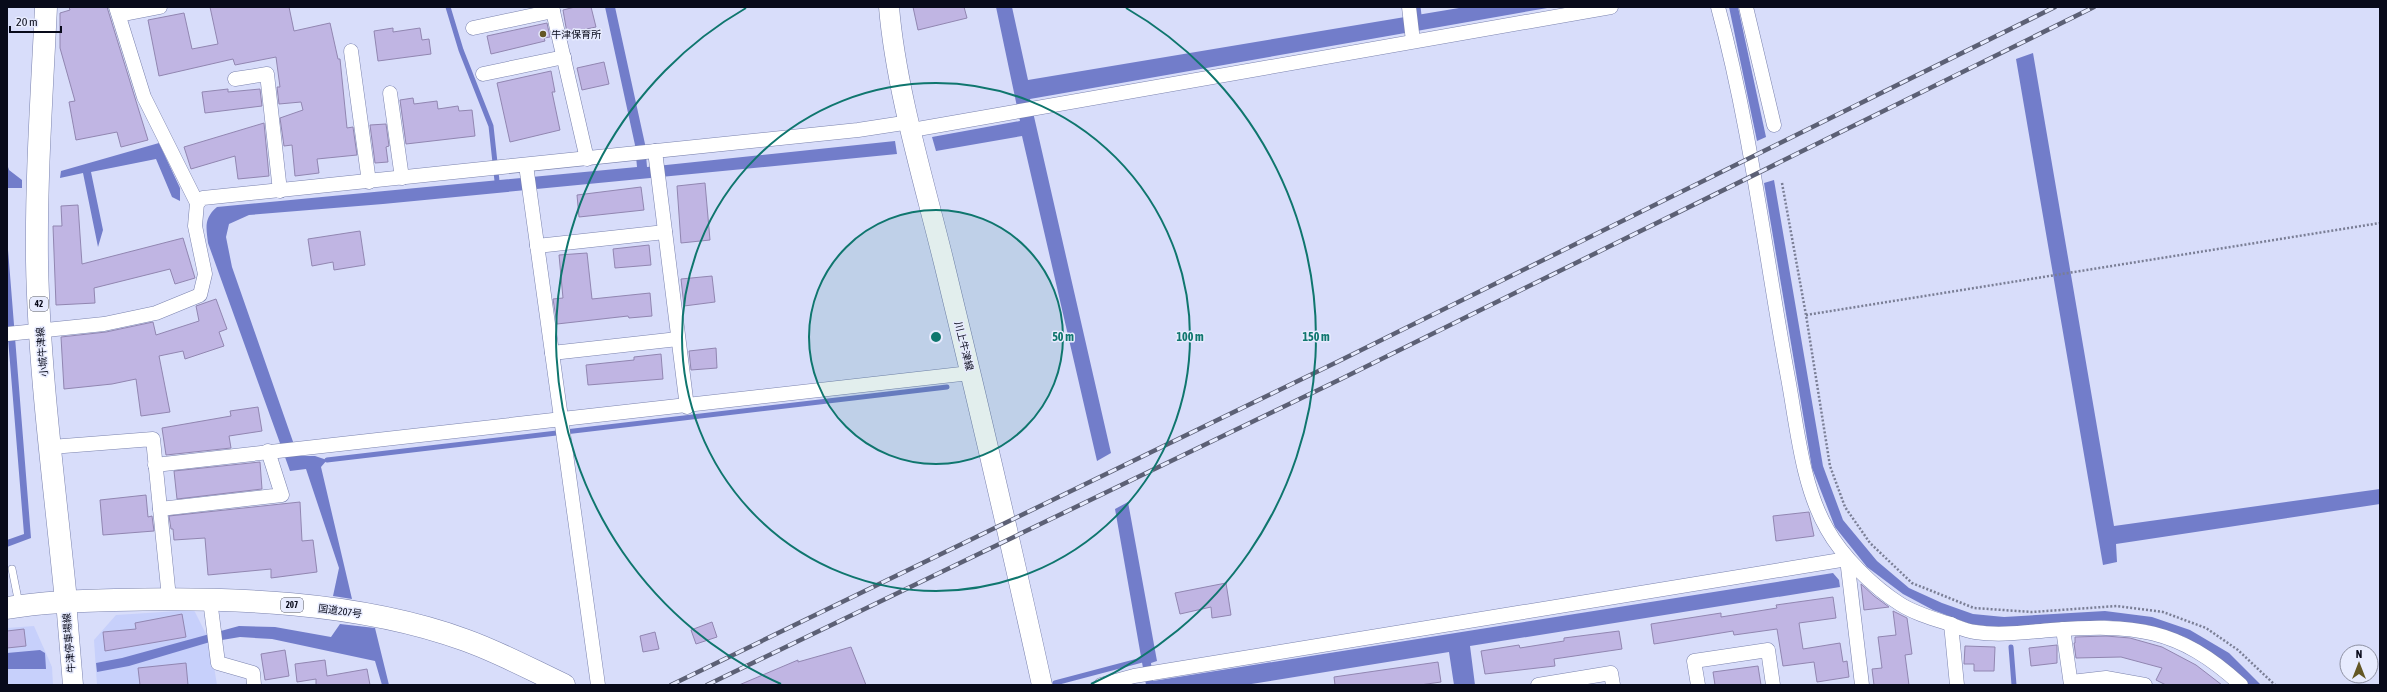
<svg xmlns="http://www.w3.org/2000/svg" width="2387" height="692" font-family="'Asap Condensed','Noto Sans JP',sans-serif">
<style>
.built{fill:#c7d0fb}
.water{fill:#727dca}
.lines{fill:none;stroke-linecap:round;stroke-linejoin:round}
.stream{stroke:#727dca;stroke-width:5}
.building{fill:#c0b5e3;stroke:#9186b1}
.lane-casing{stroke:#7b83ae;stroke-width:8}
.street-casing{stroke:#7b83ae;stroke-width:15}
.secondary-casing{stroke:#7b83ae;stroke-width:21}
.primary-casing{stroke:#7b83ae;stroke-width:23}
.highway-casing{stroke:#7b83ae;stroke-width:23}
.path{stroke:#7a7e95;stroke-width:2.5;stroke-dasharray:2 2;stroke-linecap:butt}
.lane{stroke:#fff;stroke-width:7}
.street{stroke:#fff;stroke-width:14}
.secondary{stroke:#fff;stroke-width:20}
.primary{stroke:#fff;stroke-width:22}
.highway{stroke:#fff;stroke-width:22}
.rail-casing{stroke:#5c6075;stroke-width:4.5}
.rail{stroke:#e7ebfe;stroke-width:3;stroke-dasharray:9;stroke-linecap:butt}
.ring{fill:none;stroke:#0f766e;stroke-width:2}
.poi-dot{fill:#635724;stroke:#e7ebfe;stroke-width:1.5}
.labels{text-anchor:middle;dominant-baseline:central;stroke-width:3;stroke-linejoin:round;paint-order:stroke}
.shield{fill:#e7ebfe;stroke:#4b4e5e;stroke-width:1}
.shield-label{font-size:9px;font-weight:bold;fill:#080a1a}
.poi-label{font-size:10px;fill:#080a1a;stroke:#e7ebfe;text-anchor:start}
.street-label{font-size:10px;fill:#080a1a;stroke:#e7ebfe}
.centre{fill:#0f766e;stroke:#e7ebfe;stroke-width:2}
.ring-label{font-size:12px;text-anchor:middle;font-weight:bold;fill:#0f766e;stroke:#e7ebfe;stroke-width:3;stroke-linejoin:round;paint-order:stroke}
</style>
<rect width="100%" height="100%" fill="#d8ddfa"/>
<g class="built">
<path d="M 194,610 L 210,642 L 217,685 L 97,685 L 94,640 L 116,615 Z"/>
<path d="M 34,626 L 52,667 L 53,685 L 7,685 L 7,628 Z"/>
</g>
<g class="water">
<path d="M 605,7 L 615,7 L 645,144 L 647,167 L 895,141 L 897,154 L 383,204 L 249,215 L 229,224 L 226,237 L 232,267 L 298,456 L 315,456 L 327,460 L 321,467 L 352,599 L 333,596 L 339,568 L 306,469 L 290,471 L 208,243 C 206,227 204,218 217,207 L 637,167 L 635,145 Z"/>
<path d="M 996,7 L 1012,7 L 1028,80 L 1465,7 L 1553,7 L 1030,99 L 1111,453 L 1097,461 L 1022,136 L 936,151 L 932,137 L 1020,121 Z"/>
<path d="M 1729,7 L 1738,7 L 1766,137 L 1757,141 Z"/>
<path d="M 2033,53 L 2114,526 L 2380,489 L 2380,504 L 2116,544 L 2117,562 L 2103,565 L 2016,59 Z"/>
<path d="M 159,143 L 180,188 L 180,201 L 172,197 L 156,159 L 91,172 L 103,230 L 98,247 L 83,173 L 60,178 L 61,171 Z"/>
<path d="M 7,164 L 9,170 L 22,180 L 22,188 L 7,188 Z"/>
<path d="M 1774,180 L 1823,466 L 1843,520 L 1877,561 L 1909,588 L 1942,603 L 1973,614 L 2004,617 L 2105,611 L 2152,617 L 2190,630 L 2229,653 L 2261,685 L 2248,685 L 2221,659 L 2185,637 L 2148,625 L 2104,620 L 2002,628 L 1970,624 L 1933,610 L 1903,594 L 1867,567 L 1835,527 L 1812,468 L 1764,183 Z"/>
<path d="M 7,237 L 31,538 L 7,547 L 7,540 L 24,534 L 7,326 Z"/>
<path d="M 1128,502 L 1157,661 L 1151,663 L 1153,681 L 1833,573 L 1839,580 L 1840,587 L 1470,646 L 1475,685 L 1454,685 L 1449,652 L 1245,685 L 1146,685 L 1115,509 Z"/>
<path d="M 340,624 L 375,628 L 389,685 L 382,685 L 375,661 L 272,639 L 240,637 L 210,642 L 129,666 L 97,672 L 96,663 L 122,658 L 239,626 L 275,627 L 331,637 Z"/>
<path d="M 40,650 L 45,653 L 46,669 L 7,669 L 7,653 Z"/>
</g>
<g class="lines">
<g class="stream">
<path d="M 448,7 L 461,50 L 491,126 L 497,181"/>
<path d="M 1418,7 L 1419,15"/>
<path d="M 327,460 L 947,387"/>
<path d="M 2011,647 L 2014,685"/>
<path d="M 1055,683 L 1142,660"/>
</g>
</g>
<g class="building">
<path d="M 69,7 L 107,7 L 148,140 L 121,147 L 117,132 L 76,140 L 69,102 L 75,101 L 60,48 L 60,13 L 70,10 Z"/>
<path d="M 210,7 L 289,7 L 294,31 L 330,23 L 338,59 L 340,59 L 347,128 L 353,127 L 357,155 L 317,159 L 319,173 L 295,176 L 292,145 L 284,146 L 280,118 L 303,110 L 301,102 L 279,104 L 277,87 L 280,87 L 276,57 L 235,65 L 233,59 L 159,76 L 148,20 L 184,13 L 192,49 L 218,44 Z"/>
<path d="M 575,7 L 591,7 L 596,27 L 567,33 L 563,10 Z"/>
<path d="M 913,7 L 964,7 L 967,18 L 918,30 Z"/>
<path d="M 547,23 L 550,37 L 544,38 L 545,41 L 491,54 L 487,36 Z"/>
<path d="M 393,28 L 393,32 L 420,28 L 422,40 L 429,39 L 431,54 L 378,61 L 374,31 Z"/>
<path d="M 604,62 L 609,84 L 582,90 L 577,68 Z"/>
<path d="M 551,71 L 555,92 L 552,92 L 560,130 L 510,142 L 497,83 Z"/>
<path d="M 228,89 L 228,92 L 260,89 L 262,106 L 205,113 L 202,92 Z"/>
<path d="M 413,98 L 414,104 L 437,101 L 438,109 L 458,106 L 459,111 L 472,110 L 475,136 L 406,144 L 400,100 Z"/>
<path d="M 264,123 L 269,176 L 238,179 L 235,156 L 191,169 L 184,147 Z"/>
<path d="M 386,124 L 389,146 L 386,147 L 388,162 L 375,163 L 370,125 Z"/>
<path d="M 705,183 L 710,240 L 681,243 L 677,186 Z"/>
<path d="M 641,187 L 644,210 L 579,217 L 577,195 Z"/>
<path d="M 78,205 L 82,264 L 183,238 L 195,278 L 175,284 L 170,269 L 94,288 L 95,303 L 56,305 L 53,226 L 62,226 L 61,206 Z"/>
<path d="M 360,231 L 365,265 L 334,270 L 333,262 L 312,266 L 308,239 Z"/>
<path d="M 649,245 L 651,265 L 615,268 L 613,249 Z"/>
<path d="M 587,253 L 592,299 L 650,293 L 652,316 L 629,318 L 628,316 L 557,324 L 553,299 L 563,298 L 559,255 Z"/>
<path d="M 712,276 L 715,302 L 684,306 L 681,279 Z"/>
<path d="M 216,299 L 227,329 L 219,332 L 224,346 L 185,359 L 183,351 L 159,356 L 170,412 L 141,416 L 136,379 L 112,384 L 64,389 L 61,337 L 106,332 L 153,322 L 156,335 L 199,321 L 196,306 Z"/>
<path d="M 716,348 L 717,368 L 691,370 L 689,351 Z"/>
<path d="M 661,354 L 663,379 L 588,385 L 586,365 L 634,360 L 634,357 Z"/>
<path d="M 258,407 L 262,431 L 229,436 L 231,448 L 166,455 L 162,428 L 231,416 L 230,411 Z"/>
<path d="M 260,462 L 262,489 L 177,499 L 174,471 Z"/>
<path d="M 146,495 L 148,517 L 152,516 L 154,531 L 103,535 L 100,500 Z"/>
<path d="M 300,502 L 302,541 L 313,540 L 317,572 L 271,578 L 271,569 L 208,575 L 205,538 L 174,540 L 173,529 L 171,529 L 169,516 Z"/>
<path d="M 1809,512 L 1814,536 L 1776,541 L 1773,516 Z"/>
<path d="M 1226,583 L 1231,615 L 1212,618 L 1211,607 L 1180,614 L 1175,593 Z"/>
<path d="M 1861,584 L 1874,596 L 1889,607 L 1864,610 Z"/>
<path d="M 1833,597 L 1836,618 L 1799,623 L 1803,649 L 1840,643 L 1843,662 L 1847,661 L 1849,677 L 1817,682 L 1814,662 L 1783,666 L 1777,629 L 1734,635 L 1733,631 L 1654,644 L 1651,624 L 1721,613 L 1721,617 L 1777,608 L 1776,605 Z"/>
<path d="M 1893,611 L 1907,618 L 1912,654 L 1905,655 L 1909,685 L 1874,685 L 1872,669 L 1882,668 L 1878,637 L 1896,635 Z"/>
<path d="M 182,614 L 186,637 L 105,651 L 103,632 L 136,629 L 135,623 Z"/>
<path d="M 712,622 L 717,637 L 696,644 L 691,630 Z"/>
<path d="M 24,629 L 26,646 L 7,648 L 7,631 Z"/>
<path d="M 1619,631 L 1622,649 L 1554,659 L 1555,666 L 1485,674 L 1481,651 L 1519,645 L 1520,648 L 1564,641 L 1564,638 Z"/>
<path d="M 655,632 L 659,649 L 643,652 L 640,636 Z"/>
<path d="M 2106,636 L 2130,638 L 2162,647 L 2196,665 L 2222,685 L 2166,685 L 2156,680 L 2162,668 L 2121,657 L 2076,658 L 2074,643 L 2075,643 L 2075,637 Z"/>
<path d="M 2057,645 L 2057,663 L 2031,666 L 2029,648 Z"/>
<path d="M 1965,646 L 1995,647 L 1994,671 L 1974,671 L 1974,664 L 1964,664 Z"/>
<path d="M 851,647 L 866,685 L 739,685 L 798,660 L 798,662 Z"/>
<path d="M 285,650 L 289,676 L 265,680 L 261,654 Z"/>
<path d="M 325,660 L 327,676 L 367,669 L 370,685 L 316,685 L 316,679 L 297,682 L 295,664 Z"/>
<path d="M 1438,662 L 1441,682 L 1420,685 L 1335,685 L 1334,677 Z"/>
<path d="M 186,663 L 188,685 L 140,685 L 138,668 Z"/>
<path d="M 1758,666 L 1761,685 L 1715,685 L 1713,672 Z"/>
</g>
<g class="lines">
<g class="lane-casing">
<path id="lane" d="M 12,569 L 19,604"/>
</g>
<g class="street-casing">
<g id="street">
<path d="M 552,7 L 587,159"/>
<path d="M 1409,7 L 1413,41"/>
<path d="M 1718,7 C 1751,129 1765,254 1788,378 C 1797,426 1802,486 1827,529 C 1842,556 1873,587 1900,604 C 1914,613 1931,618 1947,623 C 1956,626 1966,631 1975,632 C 2000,636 2026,632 2051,630 C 2133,624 2178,627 2241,685"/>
<path d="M 1746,7 L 1774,125"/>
<path d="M 119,15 L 160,7"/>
<path d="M 473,28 L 553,11"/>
<path d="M 351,51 L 369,182"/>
<path d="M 483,74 L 564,57"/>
<path d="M 235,79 L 267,74 L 280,191"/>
<path d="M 390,93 L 402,178"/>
<path d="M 912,130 L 1611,7"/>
<path d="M 655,151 L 687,407"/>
<path d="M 526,165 L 598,685"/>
<path d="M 197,203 L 203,198 L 858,130 L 910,122"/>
<path d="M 537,246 L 665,232"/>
<path d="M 7,334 L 104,324 L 156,313 L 200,295 L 205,274 L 195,226 L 197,203 L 144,97 L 116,7"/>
<path d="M 552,353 L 678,339"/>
<path d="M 51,447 L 153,439 L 169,598"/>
<path d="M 155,465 L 970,373"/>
<path d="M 160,509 L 282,495 L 268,451"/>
<path d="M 1847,559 L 1862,685"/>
<path d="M 210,600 L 218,663 L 253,673 L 254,685"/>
<path d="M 1951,624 L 1957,685"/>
<path d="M 2063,629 L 2071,685"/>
<path d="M 2071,682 L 2106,678 L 2145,685"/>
<path d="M 1101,685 L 1134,676 L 1847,559"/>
<path d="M 1538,685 L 1611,673 L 1613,685"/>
<path d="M 1698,685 L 1694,661 L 1768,650 L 1773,685"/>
</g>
</g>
<g class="secondary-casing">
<g id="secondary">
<path d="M 889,7 C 896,90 924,181 944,263 C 978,403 1011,544 1042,685"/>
<path d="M 66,601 L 73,685"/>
</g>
</g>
<g class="primary-casing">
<path id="primary" d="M 46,7 C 42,91 36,176 37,261 C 39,374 55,488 66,601"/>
</g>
<g class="highway-casing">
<path id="highway" d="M 7,608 C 43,602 79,601 115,600 C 228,597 358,601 465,640 C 499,652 532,670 564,685"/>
</g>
<g class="path">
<path d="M 1782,183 L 1806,315 L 1830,466 L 1845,507 L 1870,543 L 1912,583 L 1974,608 L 2032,612 L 2117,606 L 2163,612 L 2206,628 L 2238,650 L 2275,685"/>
<path d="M 1806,315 L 2380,223"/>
</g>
<use href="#lane" class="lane"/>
<use href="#street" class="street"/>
<use href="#secondary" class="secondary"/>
<use href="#primary" class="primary"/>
<use href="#highway" class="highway"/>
<g class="rail-casing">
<g id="rail">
<path d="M 671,685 L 1335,363 L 2055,7"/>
<path d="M 707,685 L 1341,379 L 2094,7"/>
</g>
</g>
<use href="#rail" class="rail"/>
</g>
<circle cx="936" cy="337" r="127" fill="#0f766e" fill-opacity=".12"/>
<g class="ring">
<circle cx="936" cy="337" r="127"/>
<circle cx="936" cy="337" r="254"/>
<path d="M781 684A380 380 0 0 1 746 8M1126 8A380 380 0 0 1 1091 684"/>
</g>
<circle class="poi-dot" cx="543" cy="34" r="4"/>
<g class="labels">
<g class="shield">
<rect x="30" y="297" width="18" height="14" rx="3"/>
<rect x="281" y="598" width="22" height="14" rx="3"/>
</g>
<g class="shield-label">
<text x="39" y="304">42</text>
<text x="292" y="605">207</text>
</g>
<g class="poi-label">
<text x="551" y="34">牛津保育所</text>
</g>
<g class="street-label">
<text transform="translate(964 346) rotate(76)">川上牛津線</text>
<text transform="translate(42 352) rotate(-95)">小城牛津線</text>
<text transform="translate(340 611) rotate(8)">国道207号</text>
<text transform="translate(69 643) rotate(-95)">牛津停車場線</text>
</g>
</g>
<circle cx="936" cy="337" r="6" class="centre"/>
<g class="ring-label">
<text x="1063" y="341">50 m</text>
<text x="1190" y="341">100 m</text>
<text x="1316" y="341">150 m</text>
</g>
<rect width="2387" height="692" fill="none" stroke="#080a1a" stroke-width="16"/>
<g transform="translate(2359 664)"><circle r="19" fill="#e7ebfe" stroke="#8e91a3"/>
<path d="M0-3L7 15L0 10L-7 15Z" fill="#635724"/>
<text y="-6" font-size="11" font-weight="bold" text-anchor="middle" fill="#080a1a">N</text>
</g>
<path d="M10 26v6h51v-6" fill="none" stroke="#080a1a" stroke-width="2"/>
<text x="16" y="26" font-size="12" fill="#080a1a" stroke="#e7ebfe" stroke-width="3" paint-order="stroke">20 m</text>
</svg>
